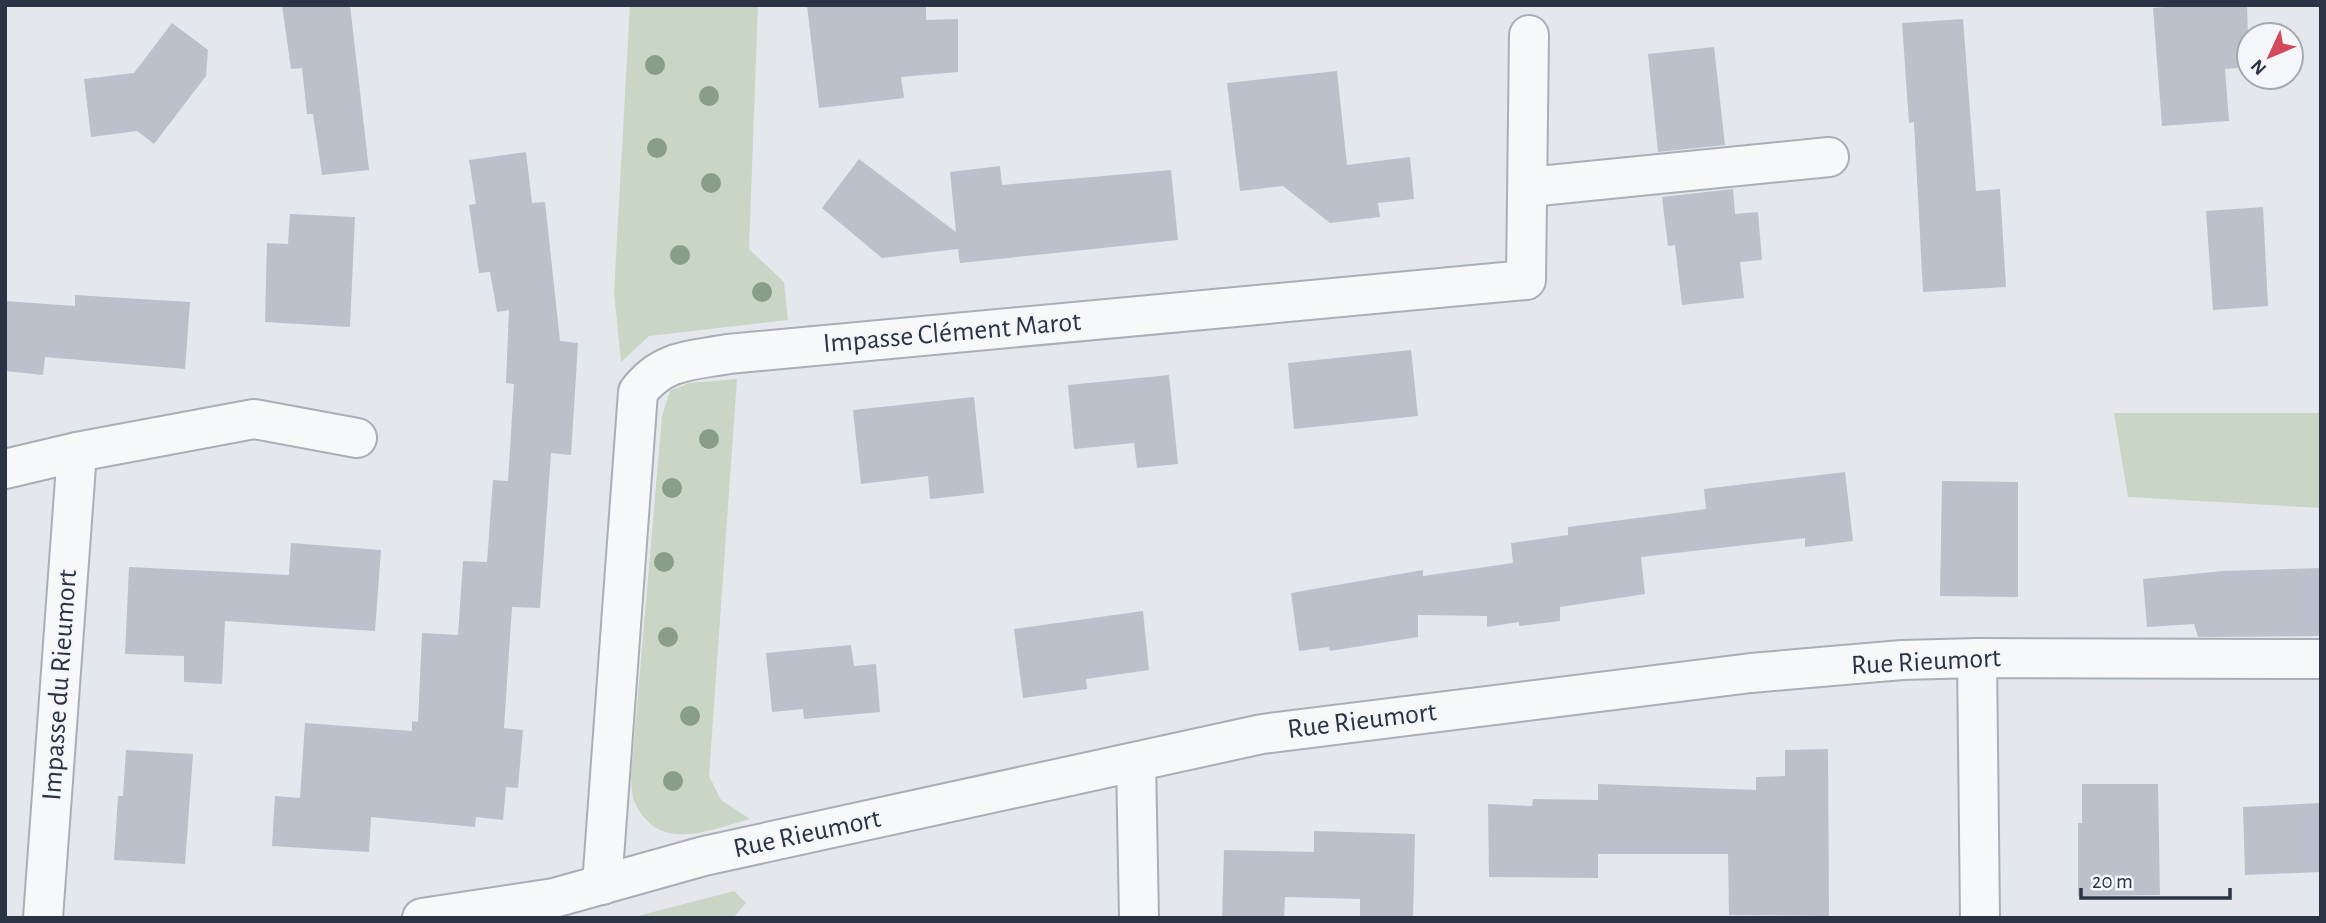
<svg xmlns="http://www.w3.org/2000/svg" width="2326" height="923" font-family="'Alegreya Sans',sans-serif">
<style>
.green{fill:#c9d6c5}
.building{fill:#bbc0ca}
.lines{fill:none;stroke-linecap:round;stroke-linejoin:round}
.minor-casing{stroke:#a9aeb7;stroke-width:42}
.minor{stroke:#f7f8fa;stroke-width:38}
.tree{fill:#899d89}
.labels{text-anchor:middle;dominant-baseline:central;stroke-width:5;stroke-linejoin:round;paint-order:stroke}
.street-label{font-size:28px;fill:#2b3445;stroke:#f4f6f9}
</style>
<rect width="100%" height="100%" fill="#e4e7ec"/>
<g class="green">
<path d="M 630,5 L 758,5 L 749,249 L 784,282 L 788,320 L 649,336 L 621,362 L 614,292 Z"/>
<path d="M 737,379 L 709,776 L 721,800 L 750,819 C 709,830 659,854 635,803 C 631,795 632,784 631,776 L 662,416 L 670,391 L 689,383 Z"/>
<path d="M 2114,413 L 2321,413 L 2321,508 L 2128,497 Z"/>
<path d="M 734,891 L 746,903 L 733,918 L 630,918 Z"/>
</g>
<g class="building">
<path d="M 282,5 L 350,5 L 369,170 L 322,175 L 313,114 L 307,114 L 302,68 L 291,69 Z"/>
<path d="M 807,5 L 926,5 L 926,20 L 958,19 L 958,72 L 901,77 L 904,98 L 819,108 Z"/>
<path d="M 2186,5 L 2247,5 L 2249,67 L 2225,69 L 2229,121 L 2162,126 L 2153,8 Z"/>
<path d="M 1963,19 L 1976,191 L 2000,189 L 2006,287 L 1923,292 L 1914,122 L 1909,123 L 1902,23 Z"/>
<path d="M 172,23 L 208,50 L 206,76 L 154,144 L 137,131 L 91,137 L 84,79 L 134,73 Z"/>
<path d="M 1714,47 L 1725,145 L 1658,152 L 1648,54 Z"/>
<path d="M 1337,71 L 1347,165 L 1410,157 L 1414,199 L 1378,203 L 1380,217 L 1330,223 L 1283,186 L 1240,191 L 1227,83 Z"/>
<path d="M 526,152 L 532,203 L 545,202 L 560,341 L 578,343 L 571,455 L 551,453 L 540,608 L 512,607 L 504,728 L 523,730 L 518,788 L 506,787 L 503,820 L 476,817 L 475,827 L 371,817 L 369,852 L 272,846 L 275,796 L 300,798 L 305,723 L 412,731 L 412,721 L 418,722 L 422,633 L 458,635 L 463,561 L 487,562 L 493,480 L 508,481 L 514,384 L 506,383 L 509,310 L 497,312 L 490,272 L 479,273 L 469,205 L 476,204 L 469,160 Z"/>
<path d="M 859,159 L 956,232 L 950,172 L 1000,166 L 1002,185 L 1171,170 L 1178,240 L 960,263 L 958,249 L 882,258 L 822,208 Z"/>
<path d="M 1733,189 L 1735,214 L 1758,212 L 1762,260 L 1740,262 L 1744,298 L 1682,305 L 1675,245 L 1668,246 L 1662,197 Z"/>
<path d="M 2263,207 L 2268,306 L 2213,310 L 2206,211 Z"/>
<path d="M 290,214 L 355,217 L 350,327 L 265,322 L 267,243 L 288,244 Z"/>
<path d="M 75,295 L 190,302 L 185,369 L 45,357 L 43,375 L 5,371 L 5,301 L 75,306 Z"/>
<path d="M 1411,350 L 1418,416 L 1294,429 L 1288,363 Z"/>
<path d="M 1169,375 L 1178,464 L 1137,468 L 1134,443 L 1074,449 L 1068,385 Z"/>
<path d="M 974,397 L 984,493 L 930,499 L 928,476 L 861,484 L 853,410 Z"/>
<path d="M 1845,472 L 1853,541 L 1805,547 L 1805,538 L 1641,557 L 1645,594 L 1560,607 L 1560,621 L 1519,626 L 1519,622 L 1487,627 L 1487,616 L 1418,615 L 1418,637 L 1330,651 L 1329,647 L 1299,651 L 1291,593 L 1423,570 L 1423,576 L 1513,563 L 1511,543 L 1568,535 L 1568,527 L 1706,509 L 1704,489 Z"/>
<path d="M 1942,481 L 2018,482 L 2018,597 L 1940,596 Z"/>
<path d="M 291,543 L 381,550 L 375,631 L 225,621 L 222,684 L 184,682 L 184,656 L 125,654 L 129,567 L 289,575 Z"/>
<path d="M 2321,568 L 2321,636 L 2198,637 L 2194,624 L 2147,627 L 2143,579 L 2223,571 Z"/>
<path d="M 1143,611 L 1149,670 L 1086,679 L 1087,689 L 1023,698 L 1014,629 Z"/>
<path d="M 851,645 L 854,666 L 876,664 L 880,712 L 804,719 L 803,709 L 772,712 L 766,653 Z"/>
<path d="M 1828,749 L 1829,916 L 1729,915 L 1728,854 L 1598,854 L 1598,878 L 1489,877 L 1488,804 L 1532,806 L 1533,799 L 1598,800 L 1598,784 L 1756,790 L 1756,777 L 1785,776 L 1785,750 Z"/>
<path d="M 126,750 L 193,754 L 185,864 L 114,860 L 118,796 L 123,796 Z"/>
<path d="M 2082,784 L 2158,784 L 2160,895 L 2078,896 L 2078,823 L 2082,823 Z"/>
<path d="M 2321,803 L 2321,872 L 2245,875 L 2243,807 Z"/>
<path d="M 1314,831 L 1415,834 L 1413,918 L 1360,918 L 1360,899 L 1285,897 L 1284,918 L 1222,918 L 1224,850 L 1314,852 Z"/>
</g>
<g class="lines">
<g class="minor-casing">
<g id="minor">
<path d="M 1529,187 L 1829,157"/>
<path d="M 5,469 L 77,452 L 254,419 L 357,438"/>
<path d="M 1977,658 L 1980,918"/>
<path d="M 1136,762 L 1139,918"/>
<path d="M 602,885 L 638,392 C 663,359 691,361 728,354 L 1526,280 L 1529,35"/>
<path d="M 43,918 L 77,452"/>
<path d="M 422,918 L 554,898 L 704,856 L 1262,734 L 1751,673 L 1902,660 L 1977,658 L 2321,659"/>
</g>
</g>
<use href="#minor" class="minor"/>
</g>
<g class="tree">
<circle cx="655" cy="65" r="10"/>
<circle cx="709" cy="96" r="10"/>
<circle cx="657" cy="148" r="10"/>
<circle cx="711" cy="183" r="10"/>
<circle cx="680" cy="255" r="10"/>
<circle cx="762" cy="292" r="10"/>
<circle cx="709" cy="439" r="10"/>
<circle cx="672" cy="488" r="10"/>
<circle cx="664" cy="562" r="10"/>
<circle cx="668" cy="637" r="10"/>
<circle cx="690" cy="716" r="10"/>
<circle cx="673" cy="781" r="10"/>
</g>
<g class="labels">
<g class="street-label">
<text transform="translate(952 333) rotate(-5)">Impasse Clément Marot</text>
<text transform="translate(1926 662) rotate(-3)">Rue Rieumort</text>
<text transform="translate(60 685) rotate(-86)">Impasse du Rieumort</text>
<text transform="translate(1362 721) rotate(-7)">Rue Rieumort</text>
<text transform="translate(807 834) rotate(-12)">Rue Rieumort</text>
</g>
</g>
<rect width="2326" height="923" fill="none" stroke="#2b3445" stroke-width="14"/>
<g transform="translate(2270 56) rotate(226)"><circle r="33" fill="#f4f6f9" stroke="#a4a8b1" stroke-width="2"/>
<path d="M0-5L12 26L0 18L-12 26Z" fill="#d1495b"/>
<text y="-10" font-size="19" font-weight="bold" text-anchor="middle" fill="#2b3445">N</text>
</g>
<path d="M2081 888v10h149v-10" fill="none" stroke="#2b3445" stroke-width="3.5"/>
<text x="2092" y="888" font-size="21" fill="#2b3445" stroke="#f4f6f9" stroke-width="5" paint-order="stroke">20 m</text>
</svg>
